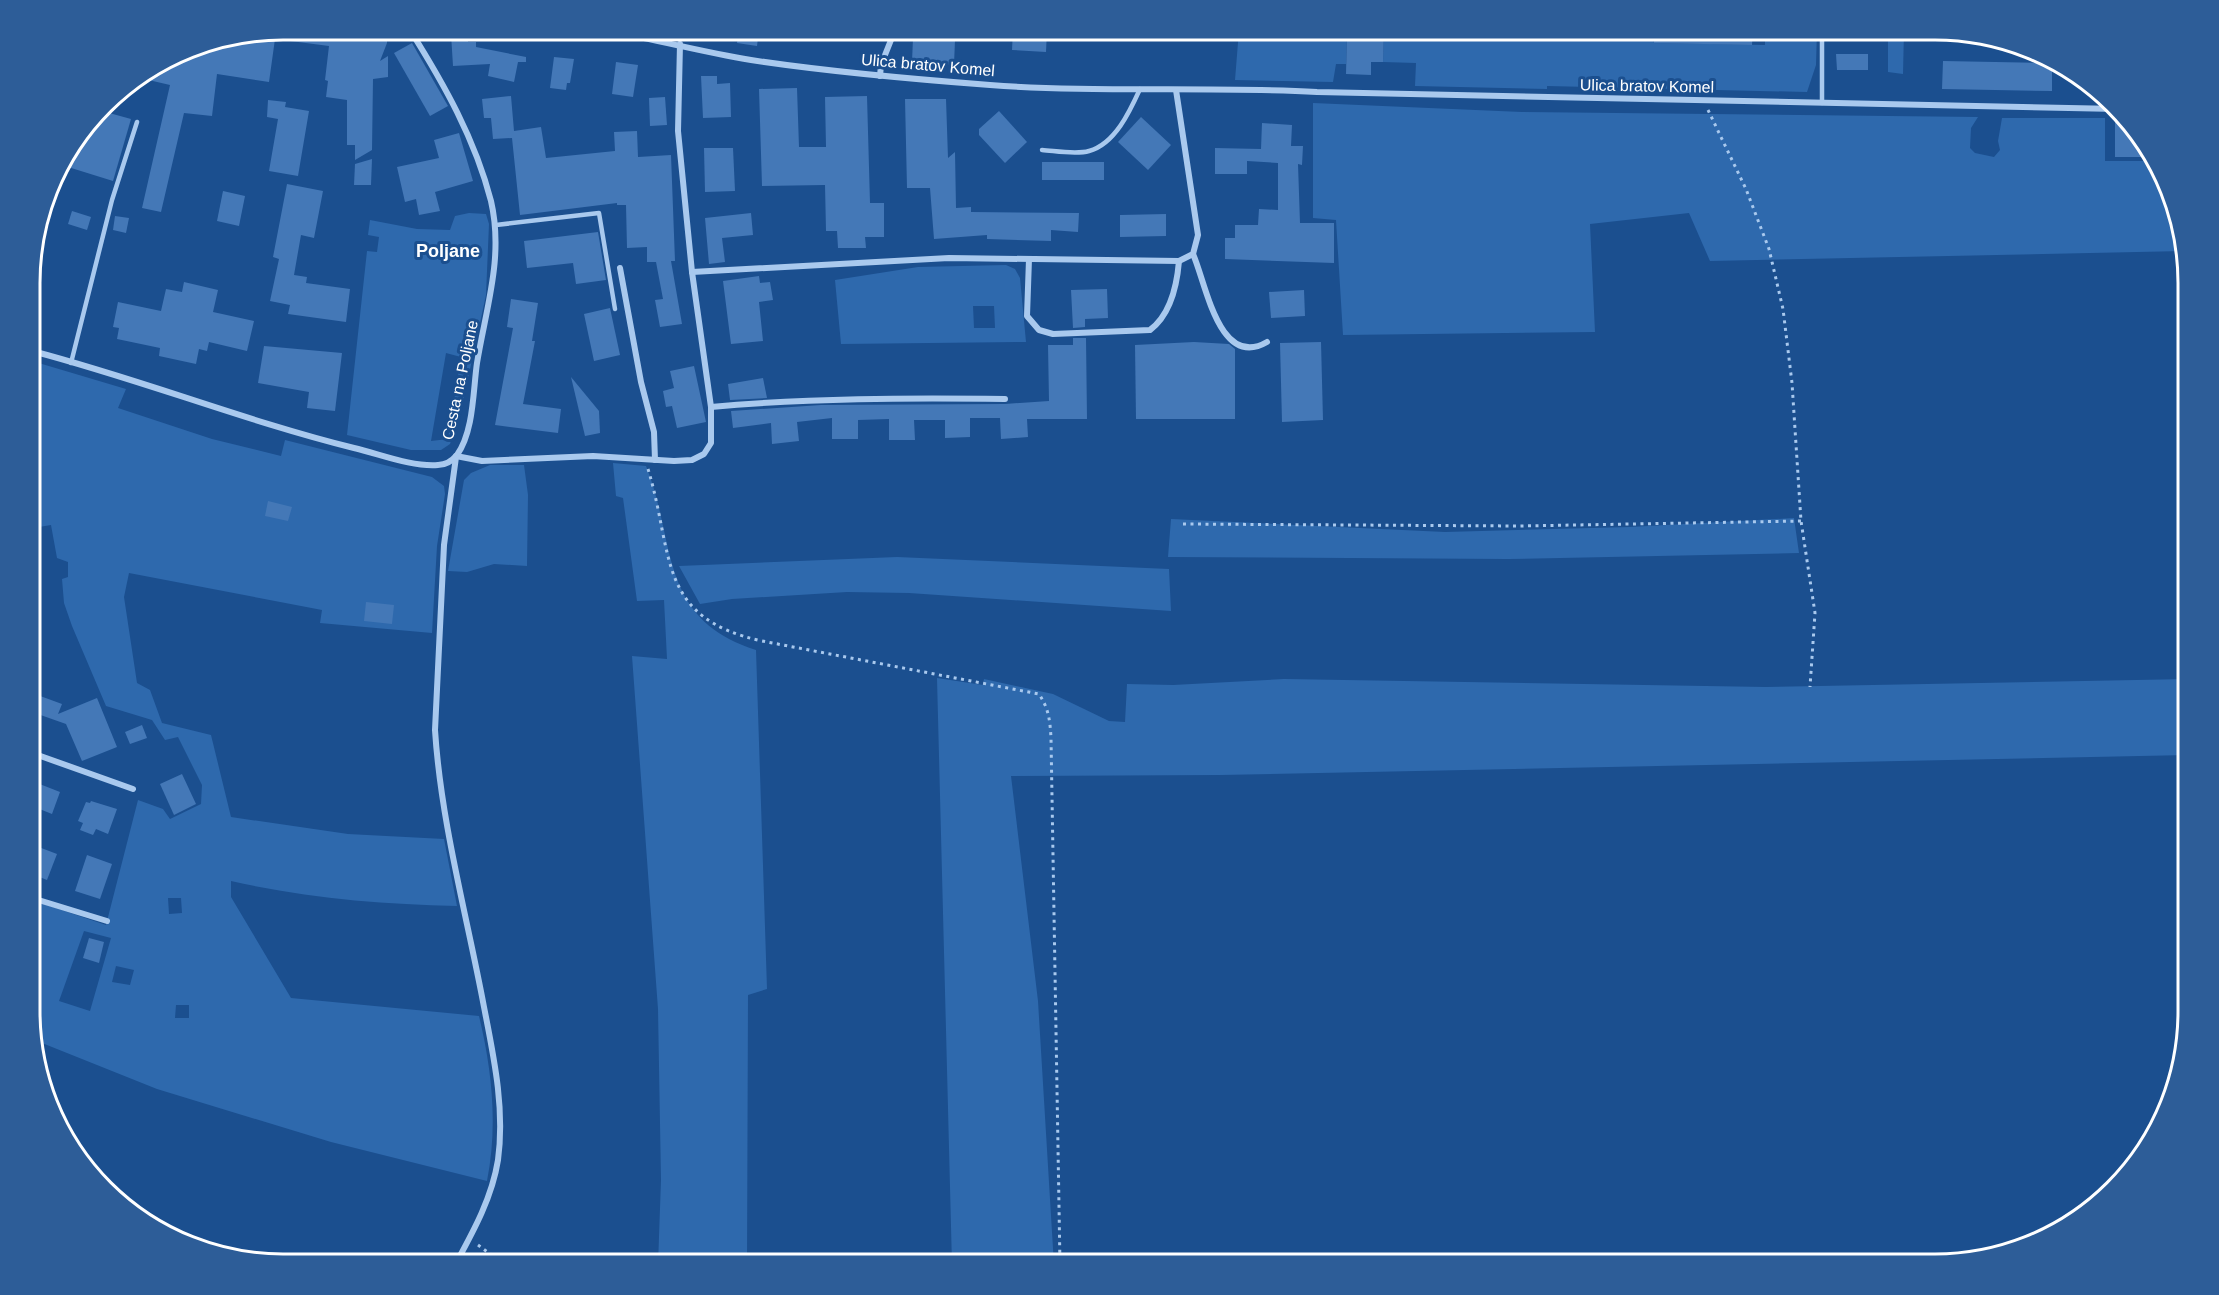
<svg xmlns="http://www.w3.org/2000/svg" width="2219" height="1295" font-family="Helvetica,sans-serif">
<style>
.green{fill:#2e69ad;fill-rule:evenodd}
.building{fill:#4478b7}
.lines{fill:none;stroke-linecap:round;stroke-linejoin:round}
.path{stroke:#a9c9ee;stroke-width:3;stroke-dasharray:3 4.5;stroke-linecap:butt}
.lane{stroke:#a9c9ee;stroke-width:4.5}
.street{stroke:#a9c9ee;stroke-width:6}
.labels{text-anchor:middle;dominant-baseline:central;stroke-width:6;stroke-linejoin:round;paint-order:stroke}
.street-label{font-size:16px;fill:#fff;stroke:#1b4f8f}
.neighbourhood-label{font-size:18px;font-weight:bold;fill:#fff;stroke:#1b4f8f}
.rim{fill:none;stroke:#fff;stroke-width:3}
</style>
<rect width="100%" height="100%" fill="#1b4f8f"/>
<g class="green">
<path d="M 1239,30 L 1347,30 L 1346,64 L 1336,64 L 1333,82 L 1235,80 Z"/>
<path d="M 1384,30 L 1651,30 L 1654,43 L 1765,45 L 1765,30 L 1817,30 L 1816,65 L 1807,92 L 1547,86 L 1547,89 L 1415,86 L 1416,63 L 1383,62 Z"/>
<path d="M 1888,30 L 1904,30 L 1903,74 L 1888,72 Z"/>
<path d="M 1313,103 L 1522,112 L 1978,117 L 1971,128 L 1970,148 L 1975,153 L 1994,157 L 2000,150 L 1998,141 L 2002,118 L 2105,118 L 2105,161 L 2156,161 L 2184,251 L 1710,261 L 1689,213 L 1590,224 L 1595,332 L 1343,335 L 1336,220 L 1313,218 Z"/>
<path d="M 469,213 L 486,214 L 489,224 L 486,295 L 461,411 L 450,444 L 441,450 L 411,450 L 347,435 L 367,251 L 377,252 L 379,237 L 368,235 L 370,220 L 417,229 L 450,230 L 455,216 ZM 446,353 L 461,357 L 448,439 L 431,441 Z"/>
<path d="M 1006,265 L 1015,269 L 1020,278 L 1026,342 L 841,344 L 835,280 L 918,267 ZM 973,306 L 994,306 L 995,328 L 974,328 Z"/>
<path d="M 32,361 L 126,389 L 118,408 L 212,439 L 281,456 L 285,440 L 432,477 L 444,486 L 445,494 L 437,546 L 432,633 L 320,623 L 322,610 L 129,573 L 124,597 L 137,683 L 150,690 L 162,723 L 211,735 L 231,817 L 348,834 L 444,839 L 457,906 C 380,904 306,898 231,881 L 231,897 L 291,998 L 479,1016 C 492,1070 498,1126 487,1181 L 331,1142 L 157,1089 L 32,1039 L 32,900 L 106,925 L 138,800 L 163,809 L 170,819 L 201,804 L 202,785 L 178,737 L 165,740 L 152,720 L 106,706 L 72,626 L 64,603 L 62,579 L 68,577 L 68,562 L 57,558 L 51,525 L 33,528 L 36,547 L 32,547 ZM 168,898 L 181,898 L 182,913 L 169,914 ZM 84,931 L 111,938 L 90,1011 L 59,1001 ZM 116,966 L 134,970 L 130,985 L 112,982 ZM 176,1005 L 189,1005 L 189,1018 L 175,1018 Z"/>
<path d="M 613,463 L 646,466 C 677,543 657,618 756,650 L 767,989 L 748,995 L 747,1265 L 658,1265 L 661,1180 L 658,1009 L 632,656 L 667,659 L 664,600 L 637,601 L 623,498 L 616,496 Z"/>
<path d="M 490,465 L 524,465 L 528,495 L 527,566 L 494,564 L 467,572 L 448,571 L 464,480 L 471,473 Z"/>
<path d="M 1794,518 L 1799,553 L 1508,559 L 1168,557 L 1171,519 L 1445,532 L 1630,527 Z"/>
<path d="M 897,557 L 1169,569 L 1171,611 L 909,593 L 847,592 L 732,599 L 700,604 L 679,566 Z"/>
<path d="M 937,678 L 983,685 L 984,679 L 1053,694 L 1109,721 L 1125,722 L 1127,684 L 1173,685 L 1284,679 L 1766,687 L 2188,679 L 2188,755 L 1220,775 L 1011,776 L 1038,1001 L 1054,1265 L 952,1265 Z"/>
</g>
<g class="building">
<path d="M 283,30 L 387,30 L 387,43 L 380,61 L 388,56 L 388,77 L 373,79 L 372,150 L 355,160 L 355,145 L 347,145 L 347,100 L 326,97 L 328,81 L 325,80 L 329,46 L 275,39 L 269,82 L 217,74 L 212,116 L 184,113 L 161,212 L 142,208 L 170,85 L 140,78 L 187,49 Z"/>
<path d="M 739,30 L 759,30 L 757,46 L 737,43 Z"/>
<path d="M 1013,30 L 1047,30 L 1046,52 L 1012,50 Z"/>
<path d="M 1347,30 L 1384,30 L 1383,62 L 1371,62 L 1371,75 L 1346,74 Z"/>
<path d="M 1654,30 L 1753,30 L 1752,45 L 1654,43 Z"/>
<path d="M 468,33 L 468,42 L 476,42 L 476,47 L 526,57 L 526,62 L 518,62 L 514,82 L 488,76 L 490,64 L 453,66 L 451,34 Z"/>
<path d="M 913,38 L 955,40 L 954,65 L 912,62 Z"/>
<path d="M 412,43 L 448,106 L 430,116 L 394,53 Z"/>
<path d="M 1836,54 L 1868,54 L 1868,70 L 1837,70 Z"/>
<path d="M 554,57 L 574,59 L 570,83 L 567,83 L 566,90 L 550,88 Z"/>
<path d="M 1943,61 L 2048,63 L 2048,70 L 2052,70 L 2052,91 L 1942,89 Z"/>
<path d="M 616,62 L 638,65 L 633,97 L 612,94 Z"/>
<path d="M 701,76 L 717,76 L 717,84 L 730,83 L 731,117 L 703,118 Z"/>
<path d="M 797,88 L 799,147 L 826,147 L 825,97 L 867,96 L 870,203 L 884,203 L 884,237 L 865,237 L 866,248 L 838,248 L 837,231 L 826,231 L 825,185 L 762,186 L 759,89 Z"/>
<path d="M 511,96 L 514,131 L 541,127 L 546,158 L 615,151 L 614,132 L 637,131 L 638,157 L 671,155 L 675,261 L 671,261 L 682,324 L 660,327 L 655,300 L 663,299 L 656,262 L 647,262 L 647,247 L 627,248 L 626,205 L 617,205 L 617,203 L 520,215 L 512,138 L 493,139 L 491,118 L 484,118 L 482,99 Z"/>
<path d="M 665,97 L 667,125 L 650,126 L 649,98 Z"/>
<path d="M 905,99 L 946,99 L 948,158 L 955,152 L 956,208 L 971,207 L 971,212 L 1079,213 L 1078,232 L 1051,230 L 1051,241 L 987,239 L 987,235 L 934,239 L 930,188 L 907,188 Z"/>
<path d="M 268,100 L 286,102 L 285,107 L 309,111 L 298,176 L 269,171 L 278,119 L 267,117 Z"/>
<path d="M 102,111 L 131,119 L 113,181 L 68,167 L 73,149 Z"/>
<path d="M 999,111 L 1027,142 L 1005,163 L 979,135 L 979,129 Z"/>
<path d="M 1141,117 L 1171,145 L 1148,170 L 1118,142 Z"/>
<path d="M 2115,120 L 2127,120 L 2141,139 L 2141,157 L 2115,157 Z"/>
<path d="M 1262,123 L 1292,125 L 1291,146 L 1303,146 L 1302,165 L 1298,164 L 1300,223 L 1334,223 L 1334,263 L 1225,259 L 1225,238 L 1235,238 L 1235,225 L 1258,225 L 1259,209 L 1278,210 L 1278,163 L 1247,161 L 1247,174 L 1215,174 L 1215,148 L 1261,149 Z"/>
<path d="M 459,133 L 473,181 L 435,192 L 440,211 L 419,215 L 416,199 L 405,202 L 397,167 L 439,158 L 434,140 Z"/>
<path d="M 704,148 L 733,148 L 735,191 L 705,192 Z"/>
<path d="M 372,159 L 371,185 L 354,185 L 355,164 Z"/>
<rect x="1042" y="162" width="62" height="18"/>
<path d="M 287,184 L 323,191 L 314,238 L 301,235 L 294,275 L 307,277 L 306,283 L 350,289 L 346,322 L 288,314 L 290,305 L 270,301 L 279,259 L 273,257 Z"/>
<path d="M 223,191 L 245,196 L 239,226 L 217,221 Z"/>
<path d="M 72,211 L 91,217 L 87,230 L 68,224 Z"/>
<path d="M 751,213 L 753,235 L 722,238 L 725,262 L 709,264 L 705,218 Z"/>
<path d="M 1166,214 L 1166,236 L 1120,237 L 1120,215 Z"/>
<path d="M 115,216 L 129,218 L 126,233 L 113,230 Z"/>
<path d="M 598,232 L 606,280 L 576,284 L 573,263 L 527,268 L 524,241 Z"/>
<path d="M 759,276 L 760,283 L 770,282 L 773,300 L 759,302 L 763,341 L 731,344 L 723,281 Z"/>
<path d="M 184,282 L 218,290 L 213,312 L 254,321 L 247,351 L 209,342 L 207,351 L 199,349 L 196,364 L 159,356 L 160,348 L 117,339 L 119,328 L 113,327 L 118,302 L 161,311 L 166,289 L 182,292 Z"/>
<path d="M 1107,289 L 1108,318 L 1085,319 L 1085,327 L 1073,328 L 1071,290 Z"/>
<path d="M 1304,290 L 1305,316 L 1271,318 L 1269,292 Z"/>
<path d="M 511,299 L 538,303 L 532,341 L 535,341 L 523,404 L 561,409 L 558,433 L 495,425 L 513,328 L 507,327 Z"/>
<path d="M 610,308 L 620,355 L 594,361 L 584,314 Z"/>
<path d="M 1073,338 L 1086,338 L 1087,419 L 1027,419 L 1028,437 L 1001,439 L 1000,418 L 970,418 L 970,437 L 945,438 L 945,420 L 914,420 L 915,440 L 889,440 L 889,419 L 858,420 L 858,439 L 832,439 L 832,418 L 797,422 L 799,441 L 772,444 L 771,423 L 733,428 L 731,411 L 821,405 L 1005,404 L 1049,401 L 1048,345 L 1073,345 Z"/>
<path d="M 1194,342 L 1229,344 L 1235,349 L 1235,419 L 1136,419 L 1135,345 Z"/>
<path d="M 1321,342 L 1323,420 L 1282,422 L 1280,343 Z"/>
<path d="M 264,346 L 342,353 L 335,411 L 307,408 L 309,392 L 258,383 Z"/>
<path d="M 694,366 L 706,422 L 677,428 L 672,406 L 666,407 L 663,391 L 674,388 L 670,371 Z"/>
<path d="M 571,377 L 599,411 L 600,433 L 585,436 Z"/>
<path d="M 763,378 L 767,398 L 730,400 L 728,384 Z"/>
<path d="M 268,501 L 292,507 L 288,521 L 265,516 Z"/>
<path d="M 366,602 L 394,605 L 392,624 L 364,621 Z"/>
<path d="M 32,693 L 62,704 L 58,714 L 97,698 L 117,747 L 82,761 L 66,724 L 32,712 Z"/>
<path d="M 142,725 L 147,738 L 130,744 L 125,732 Z"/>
<path d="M 182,774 L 196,804 L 174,815 L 160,784 Z"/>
<path d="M 32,781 L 60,792 L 52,814 L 32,806 Z"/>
<path d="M 91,801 L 117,809 L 108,834 L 96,829 L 93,835 L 80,830 L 83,823 L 78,821 L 86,802 L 90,803 Z"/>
<path d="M 36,846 L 57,854 L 47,880 L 32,874 L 32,854 Z"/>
<path d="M 87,855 L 112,864 L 100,899 L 75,891 Z"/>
<path d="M 89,938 L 104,942 L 99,963 L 83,958 Z"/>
</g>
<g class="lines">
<g class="path">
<path d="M 1708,110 L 1746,189 L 1769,249 L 1783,309 L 1792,383 L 1801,521 L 1815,613 L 1810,687"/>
<path d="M 648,469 C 674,554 656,618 762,641 L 1039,694 C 1049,709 1050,721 1051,738 L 1060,1265"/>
<path d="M 1183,524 L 1519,526 L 1801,521"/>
<path d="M 478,1245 L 505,1265"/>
</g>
<g class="lane">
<path d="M 1822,30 L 1822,103"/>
<path d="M 1042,150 C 1056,151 1076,155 1089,151 C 1115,144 1130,111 1140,89"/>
<path d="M 496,225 L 599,213 L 615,309"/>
<path d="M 71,363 L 112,200 L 137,122"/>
</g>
<g class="street">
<path d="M 605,30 C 653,39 702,52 751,60 C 830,72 911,79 990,85 C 1099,93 1208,86 1317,92 L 2118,109"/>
<path d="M 880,76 L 881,65 L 895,30"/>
<path d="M 1193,254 C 1206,283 1219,370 1267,342"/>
<path d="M 1029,259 L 1027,316 L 1039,330 L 1053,334 L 1150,330 C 1170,315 1177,285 1179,261"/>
<path d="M 620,268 L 641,382 L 654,432 L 655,460"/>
<path d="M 692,272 L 949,258 L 1179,261 L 1193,254 L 1198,235 L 1176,90"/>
<path d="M 32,351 C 140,379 245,421 354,448 C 380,454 411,467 438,465 C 445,465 452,461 457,455 C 474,431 473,390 477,363 C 486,308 504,257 491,201 C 475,139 444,84 410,30"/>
<path d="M 711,407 C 809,398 907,398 1005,399"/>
<path d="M 456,456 L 482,461 L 593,456 L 674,461 L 692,460 L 704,454 L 711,443 L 711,407 L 692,272 L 678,131 L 680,44"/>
<path d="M 32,753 L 133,789"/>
<path d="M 32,898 L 107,921"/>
<path d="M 455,1265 C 473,1232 492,1198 498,1160 C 505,1109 494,1058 484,1007 C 467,916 441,823 435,730 L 444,545 L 456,457"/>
</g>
</g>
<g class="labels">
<g class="street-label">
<text transform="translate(928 65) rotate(5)">Ulica bratov Komel</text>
<text transform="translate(1647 86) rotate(1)">Ulica bratov Komel</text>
<text transform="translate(460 380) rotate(-78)">Cesta na Poljane</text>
</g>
<g class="neighbourhood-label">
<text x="448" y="251">Poljane</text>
</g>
</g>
<path d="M0 0H2219V1295H0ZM283 40H1935A243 243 0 0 1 2178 283V1011A243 243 0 0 1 1935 1254H283A243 243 0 0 1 40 1011V283A243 243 0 0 1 283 40Z" fill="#2d5d98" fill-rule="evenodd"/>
<path class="rim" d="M283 40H1935A243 243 0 0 1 2178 283V1011A243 243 0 0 1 1935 1254H283A243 243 0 0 1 40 1011V283A243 243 0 0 1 283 40Z"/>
</svg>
